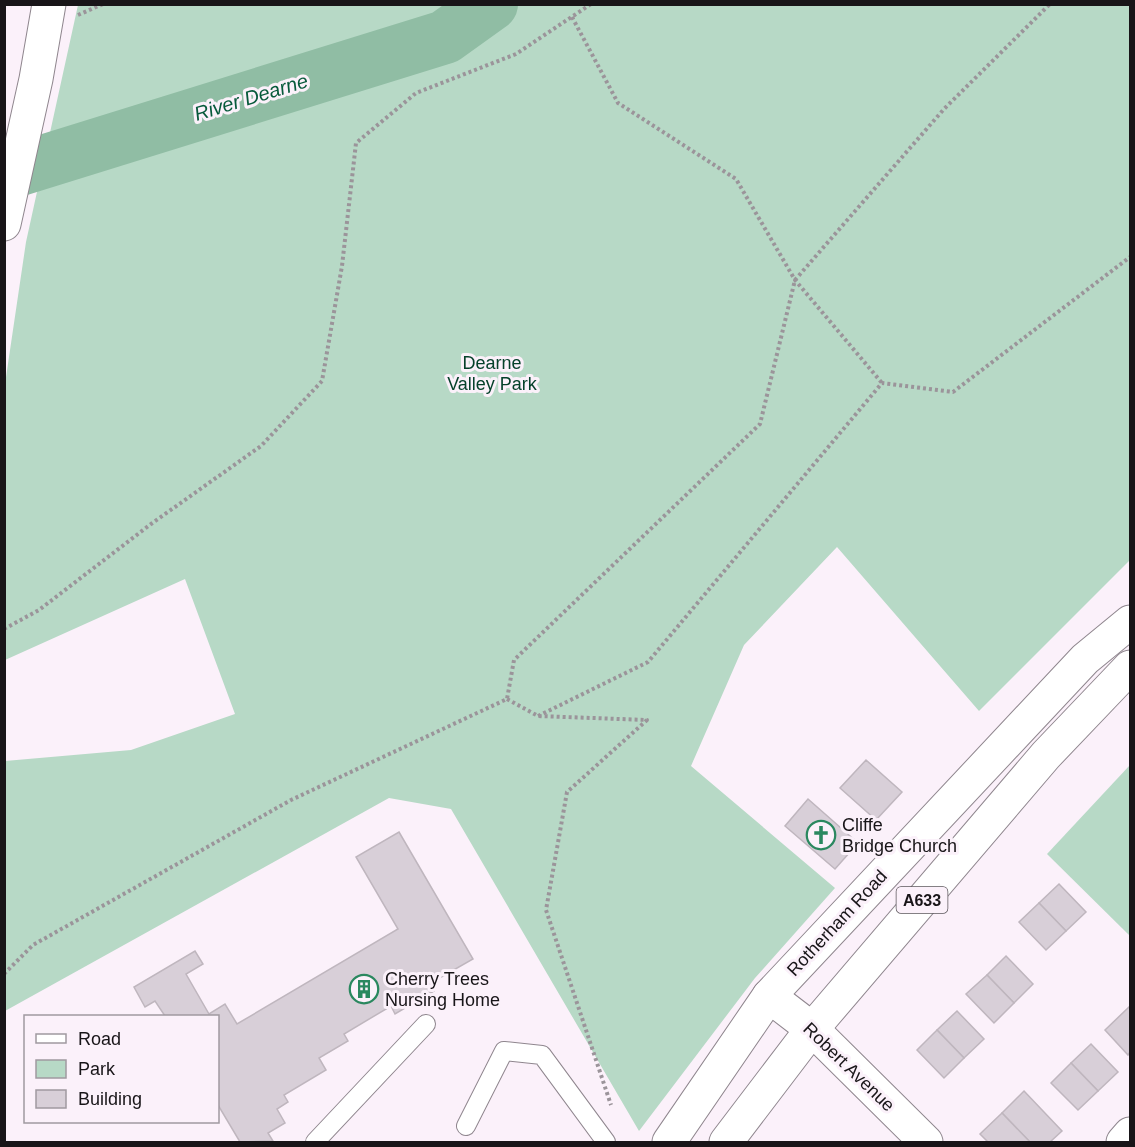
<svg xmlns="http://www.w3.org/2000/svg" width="1135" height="1147" font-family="Helvetica,sans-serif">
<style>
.green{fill:#b7d9c6}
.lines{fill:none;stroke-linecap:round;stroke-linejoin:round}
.river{stroke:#90bda4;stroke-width:54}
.building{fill:#d8cfd8;stroke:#bfb6be;stroke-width:1.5}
.service-casing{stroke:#8f868e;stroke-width:20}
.minor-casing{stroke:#8f868e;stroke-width:35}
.primary-casing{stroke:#8f868e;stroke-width:35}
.trunk-casing{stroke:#8f868e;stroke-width:35}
.path{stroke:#9b949a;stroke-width:4;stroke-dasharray:3 3;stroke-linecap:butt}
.service{stroke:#fff;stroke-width:18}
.minor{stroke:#fff;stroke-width:33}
.primary{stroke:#fff;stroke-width:33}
.trunk{stroke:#fff;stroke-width:33}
.labels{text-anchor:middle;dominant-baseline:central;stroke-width:6;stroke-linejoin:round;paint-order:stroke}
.shield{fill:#fbf1fa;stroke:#5c575c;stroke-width:1.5}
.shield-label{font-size:16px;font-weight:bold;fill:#181518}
.park-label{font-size:18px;fill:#05412a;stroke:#fbf1fa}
.poi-label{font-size:18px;fill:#181518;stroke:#fbf1fa;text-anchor:start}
.street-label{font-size:18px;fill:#181518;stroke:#fbf1fa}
.water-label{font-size:20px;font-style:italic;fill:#075a3b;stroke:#fbf1fa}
</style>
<rect width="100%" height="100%" fill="#fbf1fa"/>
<g class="green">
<path d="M 78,5 L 1130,5 L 1130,560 L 979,711 L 837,547 L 744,645 L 691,766 L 835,888 L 755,978 L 639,1131 L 451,809 L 389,798 L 5,1011 L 5,761 L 131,750 L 235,714 L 185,579 L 5,660 L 5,384 L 26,242 Z"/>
<path d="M 1130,765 L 1130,936 L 1047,854 Z"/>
</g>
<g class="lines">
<path class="river" d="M 4,174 L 445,37 L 491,4"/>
</g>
<g class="building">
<path d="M 866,760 L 902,792 L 876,820 L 840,788 Z"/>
<path d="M 808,799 L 858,843 L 835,869 L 785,826 Z"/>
<path d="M 399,832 L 473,959 L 429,984 L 434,991 L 395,1014 L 391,1006 L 344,1034 L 348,1041 L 319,1058 L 326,1070 L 284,1095 L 288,1102 L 277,1109 L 285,1123 L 268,1133 L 273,1141 L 240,1142 L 218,1105 L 218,1016 L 165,1016 L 155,1001 L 145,1007 L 134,987 L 195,951 L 203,964 L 186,974 L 209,1014 L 225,1004 L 237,1024 L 398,929 L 356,857 Z"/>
<path d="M 1059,884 L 1086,912 L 1066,931 L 1039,903 Z"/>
<path d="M 1039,903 L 1066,931 L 1046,950 L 1019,922 Z"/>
<path d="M 1006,956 L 1033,984 L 1014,1003 L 987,975 Z"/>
<path d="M 987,975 L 1014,1003 L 994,1023 L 966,994 Z"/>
<path d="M 1129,1007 L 1130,1009 L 1130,1052 L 1128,1055 L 1105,1030 Z"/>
<path d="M 957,1011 L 984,1039 L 964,1058 L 937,1030 Z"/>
<path d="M 937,1030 L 964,1058 L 944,1078 L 917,1050 Z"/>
<path d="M 1091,1044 L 1118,1072 L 1098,1091 L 1071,1063 Z"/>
<path d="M 1071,1063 L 1098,1091 L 1078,1110 L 1051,1083 Z"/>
<path d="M 1024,1091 L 1062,1131 L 1050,1142 L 1030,1142 L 1002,1113 Z"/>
<path d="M 1002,1113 L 1030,1142 L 988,1142 L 980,1134 Z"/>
</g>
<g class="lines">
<g class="service-casing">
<g id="service">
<path d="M 466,1126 L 504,1051 L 542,1055 L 606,1142"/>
<path d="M 315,1142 L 426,1024"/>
</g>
</g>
<g class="minor-casing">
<g id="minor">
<path d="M 769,996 L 812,1029 L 926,1142"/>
<path d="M 1123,1142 L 1130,1134"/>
</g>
</g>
<g class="primary-casing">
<g id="primary">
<path d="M 669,1142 L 769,996 L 1085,659 L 1130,622"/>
<path d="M 726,1142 L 812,1029 L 1046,755 L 1130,667"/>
</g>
</g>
<g class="trunk-casing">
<path id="trunk" d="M 4,224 L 36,79 L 49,4"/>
</g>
<g class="path">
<path d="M 78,15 L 103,4"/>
<path d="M 572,17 L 618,103 L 736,179 L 795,280 L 882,383"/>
<path d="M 4,629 L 39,610 L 151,524 L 261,446 L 322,381 L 342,266 L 356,143 L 416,93 L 516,54 L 591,4"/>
<path d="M 507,699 L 538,716 L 647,720 L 567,792 L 546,910 L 611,1105"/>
<path d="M 538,716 L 648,662 L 882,383 L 953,392 L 1130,257"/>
<path d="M 4,974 L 33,945 L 291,800 L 507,699 L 514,660 L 760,424 L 795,280 L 944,109 L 1050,4"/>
</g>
<use href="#service" class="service"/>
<use href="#minor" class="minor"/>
<use href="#primary" class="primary"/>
<use href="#trunk" class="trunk"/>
</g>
<defs>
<g id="church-ring" transform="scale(1.5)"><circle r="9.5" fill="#fbf1fa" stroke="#2a885f" stroke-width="1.5"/><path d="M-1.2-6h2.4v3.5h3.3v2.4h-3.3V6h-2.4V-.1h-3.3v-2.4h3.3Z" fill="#2a885f"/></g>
<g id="building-ring" transform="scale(1.5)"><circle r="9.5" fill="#fbf1fa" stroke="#2a885f" stroke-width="1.5"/><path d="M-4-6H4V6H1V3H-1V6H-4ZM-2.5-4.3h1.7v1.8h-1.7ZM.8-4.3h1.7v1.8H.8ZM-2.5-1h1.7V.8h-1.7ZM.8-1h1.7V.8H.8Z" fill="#2a885f"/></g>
</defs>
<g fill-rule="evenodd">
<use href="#church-ring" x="821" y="835"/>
<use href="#building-ring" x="364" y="989"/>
</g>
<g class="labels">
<rect class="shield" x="896.5" y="887" width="51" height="26" rx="4.5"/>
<g class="shield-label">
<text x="922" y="900">A633</text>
</g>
<g class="park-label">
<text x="492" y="363">Dearne<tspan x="492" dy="21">Valley Park</tspan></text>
</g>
<g class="poi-label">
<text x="842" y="825">Cliffe<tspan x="842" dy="21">Bridge Church</tspan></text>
<text x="385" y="979">Cherry Trees<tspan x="385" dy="21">Nursing Home</tspan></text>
</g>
<g class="street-label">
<text transform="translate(837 923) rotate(-47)">Rotherham Road</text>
<text transform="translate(849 1067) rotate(44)">Robert Avenue</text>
</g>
<g class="water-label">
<text transform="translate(251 97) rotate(-17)">River Dearne</text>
</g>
</g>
<rect width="1135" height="1147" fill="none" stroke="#181518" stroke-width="12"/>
<rect x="24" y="1015" width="195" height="108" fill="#fbf1fa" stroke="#a099a0" stroke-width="1.5"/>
<rect x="36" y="1034" width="30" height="9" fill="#ffffff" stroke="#a099a0" stroke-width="1.5"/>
<text x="78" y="1045" font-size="18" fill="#181518">Road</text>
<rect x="36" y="1060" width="30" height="18" fill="#b7d9c6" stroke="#a099a0" stroke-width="1.5"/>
<text x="78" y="1075" font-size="18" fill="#181518">Park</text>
<rect x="36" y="1090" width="30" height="18" fill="#d8cfd8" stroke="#a099a0" stroke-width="1.5"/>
<text x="78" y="1105" font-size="18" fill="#181518">Building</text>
</svg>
